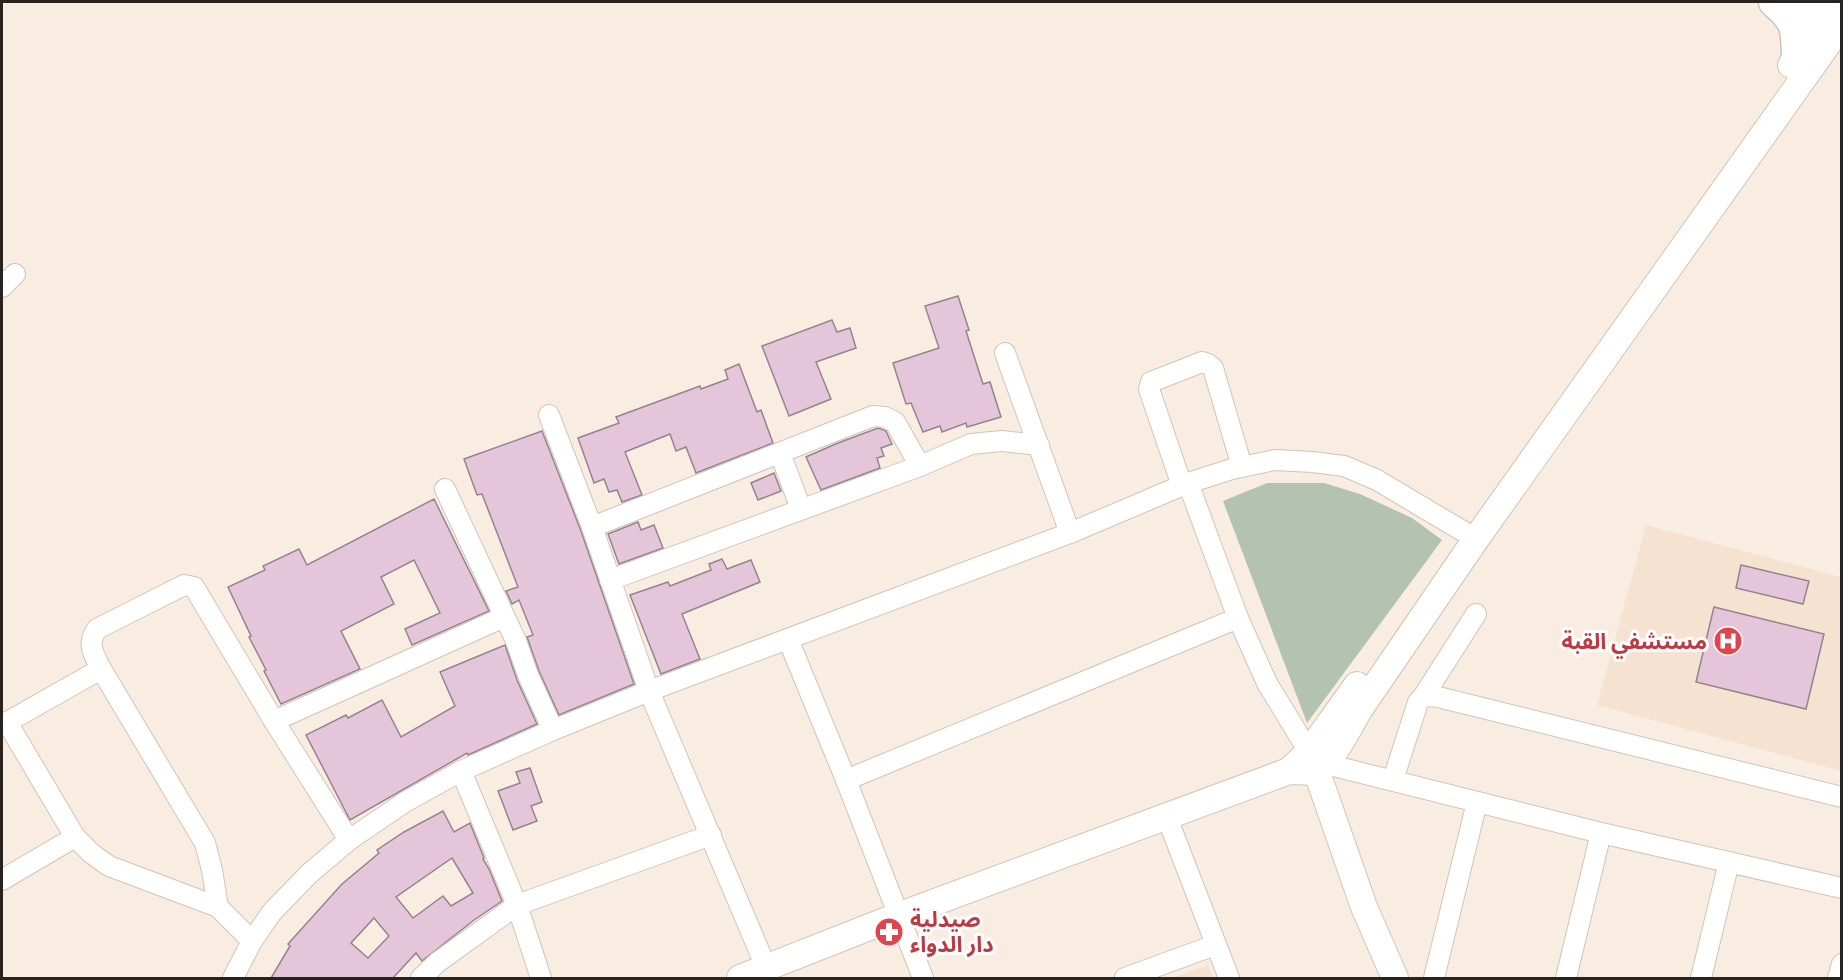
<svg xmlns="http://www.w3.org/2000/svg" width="1843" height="980" font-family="Signika,'Noto Sans Arabic',sans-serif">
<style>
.built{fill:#f5e2d1}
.green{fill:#b4c2b1}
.building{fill:#e4c5da;stroke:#93858e;stroke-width:1.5;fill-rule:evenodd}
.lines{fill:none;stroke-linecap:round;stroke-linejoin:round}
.minor-casing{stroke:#d0c4b8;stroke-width:22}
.major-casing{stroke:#d0c4b8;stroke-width:28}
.highway-casing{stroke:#d0c4b8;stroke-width:33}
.minor{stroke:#fff;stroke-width:20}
.major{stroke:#fff;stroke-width:26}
.highway{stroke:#fff;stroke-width:30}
.labels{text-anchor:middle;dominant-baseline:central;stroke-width:6;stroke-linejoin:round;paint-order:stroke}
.health-label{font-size:22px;font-weight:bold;fill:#be3a42;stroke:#fff;text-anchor:end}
</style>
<rect width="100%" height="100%" fill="#f9ede1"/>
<g class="built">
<path d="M 1646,525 L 1841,577 L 1841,771 L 1597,705 Z"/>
<path d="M 1208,965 L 1213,978 L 1172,978 Z"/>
</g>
<path class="green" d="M 1267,483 L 1324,483 L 1360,494 L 1412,518 L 1442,540 L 1307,723 L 1223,501 Z"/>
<g class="building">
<path d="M 958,296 L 969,330 L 966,331 L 983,384 L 990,382 L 1001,417 L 967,427 L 966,423 L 942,432 L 940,426 L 923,432 L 911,403 L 906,404 L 893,363 L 939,348 L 925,306 Z"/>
<path d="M 832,320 L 837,332 L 850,328 L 856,348 L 816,362 L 831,399 L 789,416 L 762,346 Z"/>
<path d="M 739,364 L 757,412 L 761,410 L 773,443 L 696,473 L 686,447 L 676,451 L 670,434 L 625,452 L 642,495 L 622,502 L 617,490 L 609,492 L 604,479 L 594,483 L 578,438 L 619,423 L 616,417 L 700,386 L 701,389 L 728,379 L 725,370 Z"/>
<path d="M 878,428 L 886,431 L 892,444 L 881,448 L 884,456 L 877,458 L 880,468 L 821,490 L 806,457 L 838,443 Z"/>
<path d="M 542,431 L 581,531 L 634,684 L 559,715 L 539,671 L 527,637 L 533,635 L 519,600 L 512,604 L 506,591 L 518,587 L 482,494 L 477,495 L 464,459 Z"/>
<path d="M 774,473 L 781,491 L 758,500 L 751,483 Z"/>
<path d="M 434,499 L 489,611 L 412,645 L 405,629 L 440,613 L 414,560 L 381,577 L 394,604 L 341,631 L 360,669 L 281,704 L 264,671 L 266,670 L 249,637 L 251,636 L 228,587 L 265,570 L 263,566 L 299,549 L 307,565 Z"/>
<path d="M 638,522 L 641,530 L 654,525 L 663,548 L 619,564 L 608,534 Z"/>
<path d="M 722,559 L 727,569 L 751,560 L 760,582 L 682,614 L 700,659 L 661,674 L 630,595 L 668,582 L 670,586 L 711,570 L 709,564 Z"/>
<path d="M 1741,565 L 1809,581 L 1803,604 L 1736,588 Z"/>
<path d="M 1714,607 L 1824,634 L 1806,709 L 1696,682 Z"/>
<path d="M 505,645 L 517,680 L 537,724 L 468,755 L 467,753 L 350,820 L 306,735 L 346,715 L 348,718 L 382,700 L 401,737 L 455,706 L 440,672 Z"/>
<path d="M 530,768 L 542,802 L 531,806 L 537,821 L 513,830 L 498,791 L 520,783 L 516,772 Z"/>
<path d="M 443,811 L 454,832 L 470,823 L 484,858 L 483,859 L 489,869 L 502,901 L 474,920 L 422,961 L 416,953 L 393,978 L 271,978 L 290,946 L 288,944 L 342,884 L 379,853 L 377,850 L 404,832 ZM 452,858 L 473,893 L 451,906 L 443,896 L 413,918 L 396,897 ZM 374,918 L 389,936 L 368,958 L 351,943 Z"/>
</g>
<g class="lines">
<g class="minor-casing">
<g id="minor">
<path d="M 2,287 L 15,274"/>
<path d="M 1005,353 L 1070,533"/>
<path d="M 549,415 L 592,527 L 649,691 L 766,967"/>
<path d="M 780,453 L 801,509"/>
<path d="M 1188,483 L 1238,618 L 1267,683 L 1309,752"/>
<path d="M 1182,486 L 1149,389 L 1151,382 L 1202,362 L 1208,364 L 1213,368 L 1242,467"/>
<path d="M 445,489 L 516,641 L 528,675 L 553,730"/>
<path d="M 592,527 L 873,416 L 885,417 L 895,422 L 920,466"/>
<path d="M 610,580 L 920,466 L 971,444 L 1002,441 L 1039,445"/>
<path d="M 788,639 L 846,780 L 923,978"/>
<path d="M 1423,697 L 1430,696 L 1438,697 L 1842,797"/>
<path d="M 274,721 L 504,617"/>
<path d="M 7,722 L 75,837 L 91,853 L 109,866 L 218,907 L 252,941"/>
<path d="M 2,725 L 101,669"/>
<path d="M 1326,764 L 1601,833 L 1842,888"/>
<path d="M 461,771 L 517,905 L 541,978"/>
<path d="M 846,780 L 1238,618"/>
<path d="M 1393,780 L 1418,702 L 1423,697 L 1476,614"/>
<path d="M 1166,815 L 1229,978"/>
<path d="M 2,880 L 75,837"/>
<path d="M 218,907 L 212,870 L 205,843 L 101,669 C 94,654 86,645 97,629 L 184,585 L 194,587 L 274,721 L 349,840"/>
<path d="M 233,978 L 252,941 L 272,912 L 310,873 L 349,840 L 405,802 L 461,771 L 553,730 L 649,691 L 1070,533 L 1188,483 L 1232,469 L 1275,460 L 1312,462 L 1344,466 L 1377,480 L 1476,539"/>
<path d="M 421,978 L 438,962 L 517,905 L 711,835"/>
<path d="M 1125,978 L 1215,945"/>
<path d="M 1434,978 L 1477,802"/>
<path d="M 1566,978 L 1601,833"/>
<path d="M 1701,978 L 1729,862"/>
<path d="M 1838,978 L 1842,964"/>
</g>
</g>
<g class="major-casing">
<g id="major">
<path d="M 1791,65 L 1830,8"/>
<path d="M 1312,758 L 1364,907 L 1395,978"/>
<path d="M 1289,771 L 1309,752 L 1357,685"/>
<path d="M 740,978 L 900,915 L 1289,771 L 1318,772 C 1335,754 1347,732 1359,710 L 1476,539 L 1842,24"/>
</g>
</g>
<g class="highway-casing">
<g id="highway">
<path d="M 1774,2 C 1797,22 1796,27 1797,56"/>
<path d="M 1795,2 L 1842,11"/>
</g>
</g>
<use href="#minor" class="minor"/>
<use href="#major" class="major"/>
<use href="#highway" class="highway"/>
</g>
<defs>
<g id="hospital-disc" transform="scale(1.5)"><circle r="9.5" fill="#e0444e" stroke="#fff"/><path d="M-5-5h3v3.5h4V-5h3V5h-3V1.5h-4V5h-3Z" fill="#fff"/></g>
<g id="pharmacy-disc" transform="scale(1.5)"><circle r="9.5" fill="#e0444e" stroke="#fff"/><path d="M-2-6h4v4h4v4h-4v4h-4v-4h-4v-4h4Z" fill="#fff"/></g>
</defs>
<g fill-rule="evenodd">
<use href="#hospital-disc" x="1728" y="641"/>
<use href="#pharmacy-disc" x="889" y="932"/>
</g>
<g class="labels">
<g class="health-label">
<text x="1707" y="641">مستشفي القبة</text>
<text x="910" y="919" text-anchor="start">صيدلية<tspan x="910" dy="25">دار الدواء</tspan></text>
</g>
</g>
<rect width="1843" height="980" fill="none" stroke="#28231f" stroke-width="6"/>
</svg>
